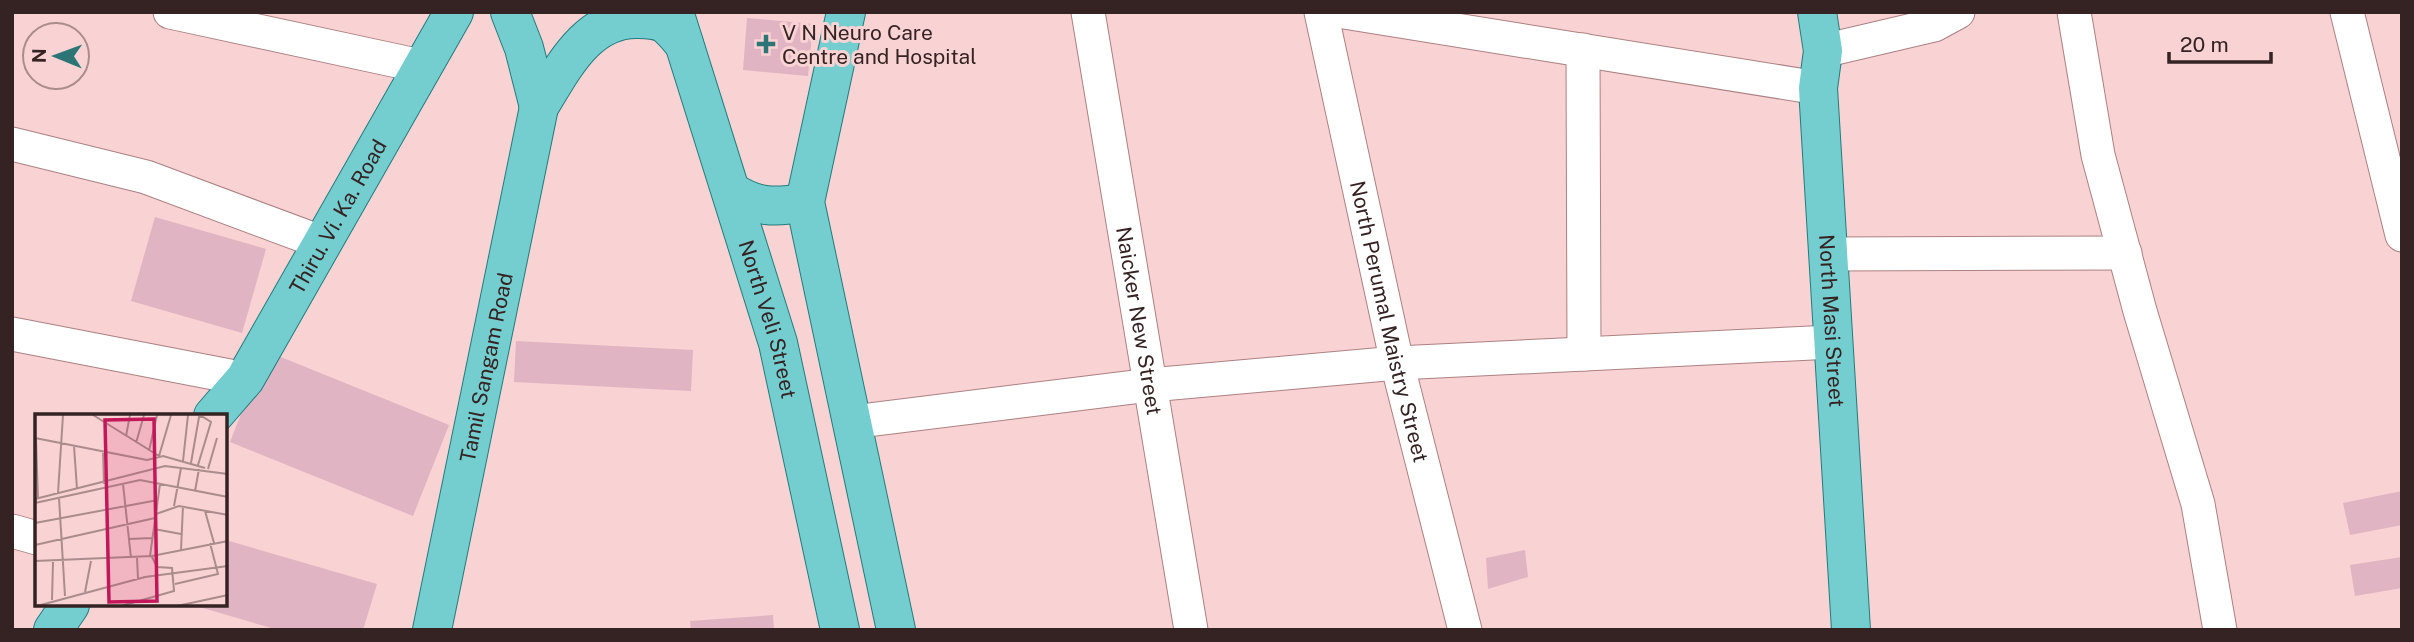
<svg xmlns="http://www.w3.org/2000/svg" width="2414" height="642" font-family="'Public Sans',sans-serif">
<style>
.building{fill:#e0b4c3}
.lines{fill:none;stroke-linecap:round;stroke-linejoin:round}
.minor-casing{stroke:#ac8182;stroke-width:35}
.major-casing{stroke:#227c7e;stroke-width:40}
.minor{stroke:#fff;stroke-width:33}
.major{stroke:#74cdce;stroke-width:38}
.poi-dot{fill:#2b7576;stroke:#f9d2d3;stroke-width:2.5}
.labels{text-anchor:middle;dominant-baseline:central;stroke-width:6;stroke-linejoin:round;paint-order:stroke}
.poi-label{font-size:21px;fill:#352324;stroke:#f9d2d3;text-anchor:start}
.street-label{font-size:21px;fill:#352324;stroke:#f9d2d3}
.inset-road{fill:none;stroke:#ab8c8d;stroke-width:2}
.view{fill:#c2185b;fill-opacity:0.15;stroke:#c2185b;stroke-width:3.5}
.inset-edge{fill:none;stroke:#352324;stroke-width:3.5}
</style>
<rect width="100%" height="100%" fill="#f9d2d3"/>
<g class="building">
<path d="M 747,18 L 813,24 L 808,76 L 743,70 Z"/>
<path d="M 155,217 L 266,249 L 242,333 L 131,301 Z"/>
<path d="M 516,341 L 693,350 L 691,391 L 514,382 Z"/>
<path d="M 266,351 L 449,425 L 413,516 L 230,442 Z"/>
<path d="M 2402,491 L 2402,525 L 2350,535 L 2343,503 Z"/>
<path d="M 226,540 L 377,584 L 363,630 L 278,630 L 196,606 L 226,605 Z"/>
<path d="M 1525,550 L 1528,577 L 1488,589 L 1486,558 Z"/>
<path d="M 2402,557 L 2402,588 L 2355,596 L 2350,565 Z"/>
<path d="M 773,615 L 774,630 L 691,630 L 690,621 Z"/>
</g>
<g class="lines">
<g class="minor-casing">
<g id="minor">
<path d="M 170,12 L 425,67"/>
<path id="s1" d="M 1088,12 L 1191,630"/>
<path id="s2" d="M 1321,12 L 1397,363 L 1465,630"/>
<path d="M 1344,12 L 1818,88"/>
<path d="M 2074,12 L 2098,155 L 2140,311 L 2198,504 L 2220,630"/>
<path d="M 2347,12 L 2402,235"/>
<path d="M 1583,50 L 1584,354"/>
<path d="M 1823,51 L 1934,25 L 1958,12"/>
<path d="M 12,144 L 146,177 L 323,243"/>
<path d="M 1828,254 L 2125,253"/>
<path d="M 12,334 L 245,379"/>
<path d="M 852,422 L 1150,385 L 1397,363 L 1832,342"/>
<path d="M 12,531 L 37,538"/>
</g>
</g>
<g class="major-casing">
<g id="major">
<path d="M 510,12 L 524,48 L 539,107"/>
<path d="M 846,12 L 805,202 L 896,630"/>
<path id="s3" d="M 1817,12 L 1823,51 L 1818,88 L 1851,630"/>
<path id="s4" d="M 677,21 L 778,343 L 840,630"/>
<path d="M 731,191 C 756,208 776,208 805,202"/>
<path id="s5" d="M 213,416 L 245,379 L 454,12"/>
<path d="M 53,630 L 70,605"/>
<path id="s6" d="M 432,630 L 539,107 C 563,68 587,17 639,19 C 646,19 659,20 665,24 C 672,29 679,38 684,44"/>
</g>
</g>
<use href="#minor" class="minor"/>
<use href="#major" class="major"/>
</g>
<path class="poi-dot" d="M762.5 33.5h7v7h7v7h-7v7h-7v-7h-7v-7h7z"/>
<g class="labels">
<g class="poi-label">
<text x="782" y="32">V N Neuro Care<tspan x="782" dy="24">Centre and Hospital</tspan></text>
</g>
<g class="street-label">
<text stroke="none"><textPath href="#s5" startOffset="236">Thiru. Vi. Ka. Road</textPath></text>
<text stroke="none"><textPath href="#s4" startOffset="312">North Veli Street</textPath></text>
<text stroke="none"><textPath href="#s1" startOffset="313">Naicker New Street</textPath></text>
<text stroke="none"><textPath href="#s3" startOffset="310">North Masi Street</textPath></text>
<text stroke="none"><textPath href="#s2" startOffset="317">North Perumal Maistry Street</textPath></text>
<text stroke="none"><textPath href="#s6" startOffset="268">Tamil Sangam Road</textPath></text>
</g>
</g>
<g transform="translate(35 414)">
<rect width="192" height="192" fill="#f9d2d3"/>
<path class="inset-road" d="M 58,1 L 124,42M 91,22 L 95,1M 0,24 L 112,46M 1,25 L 3,85M 101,29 L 109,1M 39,32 L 42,75M 68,37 L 69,70M 114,37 L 122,1M 124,42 L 136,1M 112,46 L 128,42 L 170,54M 148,47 L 153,1M 156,49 L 164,3 L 168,3 L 176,8 L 163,51M 173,55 L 182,24M 88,70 L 96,144M 160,77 L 164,55M 23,79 L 28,1M 24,84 L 30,182M 0,85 L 130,52 L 193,60M 0,89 L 105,66 L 193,83M 139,92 L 146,54M 170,97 L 179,129M 121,100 L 144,92 L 193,101M 0,109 L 123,86M 119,115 L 146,120M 94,125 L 117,124M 0,131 L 120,104M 146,136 L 148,92M 115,142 L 125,70M 102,143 L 103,165M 0,147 L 117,142 L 193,127M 140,170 L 183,160 L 175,129M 50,178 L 56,147M 17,186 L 18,148M 2,192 L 110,163 L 193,152M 86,192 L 139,177 L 137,154 L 122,153 L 117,143M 142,192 L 193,181"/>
<path class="view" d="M 119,5 L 122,187 L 74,188 L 70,6 Z"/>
<rect width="192" height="192" class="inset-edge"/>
</g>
<rect width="2414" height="642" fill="none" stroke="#352324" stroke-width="28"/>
<g transform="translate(56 56) rotate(271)"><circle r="33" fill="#f9d2d3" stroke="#ab8c8d" stroke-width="2"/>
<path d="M0-5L12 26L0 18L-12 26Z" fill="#2b7576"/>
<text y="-10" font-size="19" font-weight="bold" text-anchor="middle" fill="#352324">N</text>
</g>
<path d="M2169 52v10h102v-10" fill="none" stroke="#352324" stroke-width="3.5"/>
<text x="2180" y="52" font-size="21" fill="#352324" stroke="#f9d2d3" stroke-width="5" paint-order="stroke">20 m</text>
</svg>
